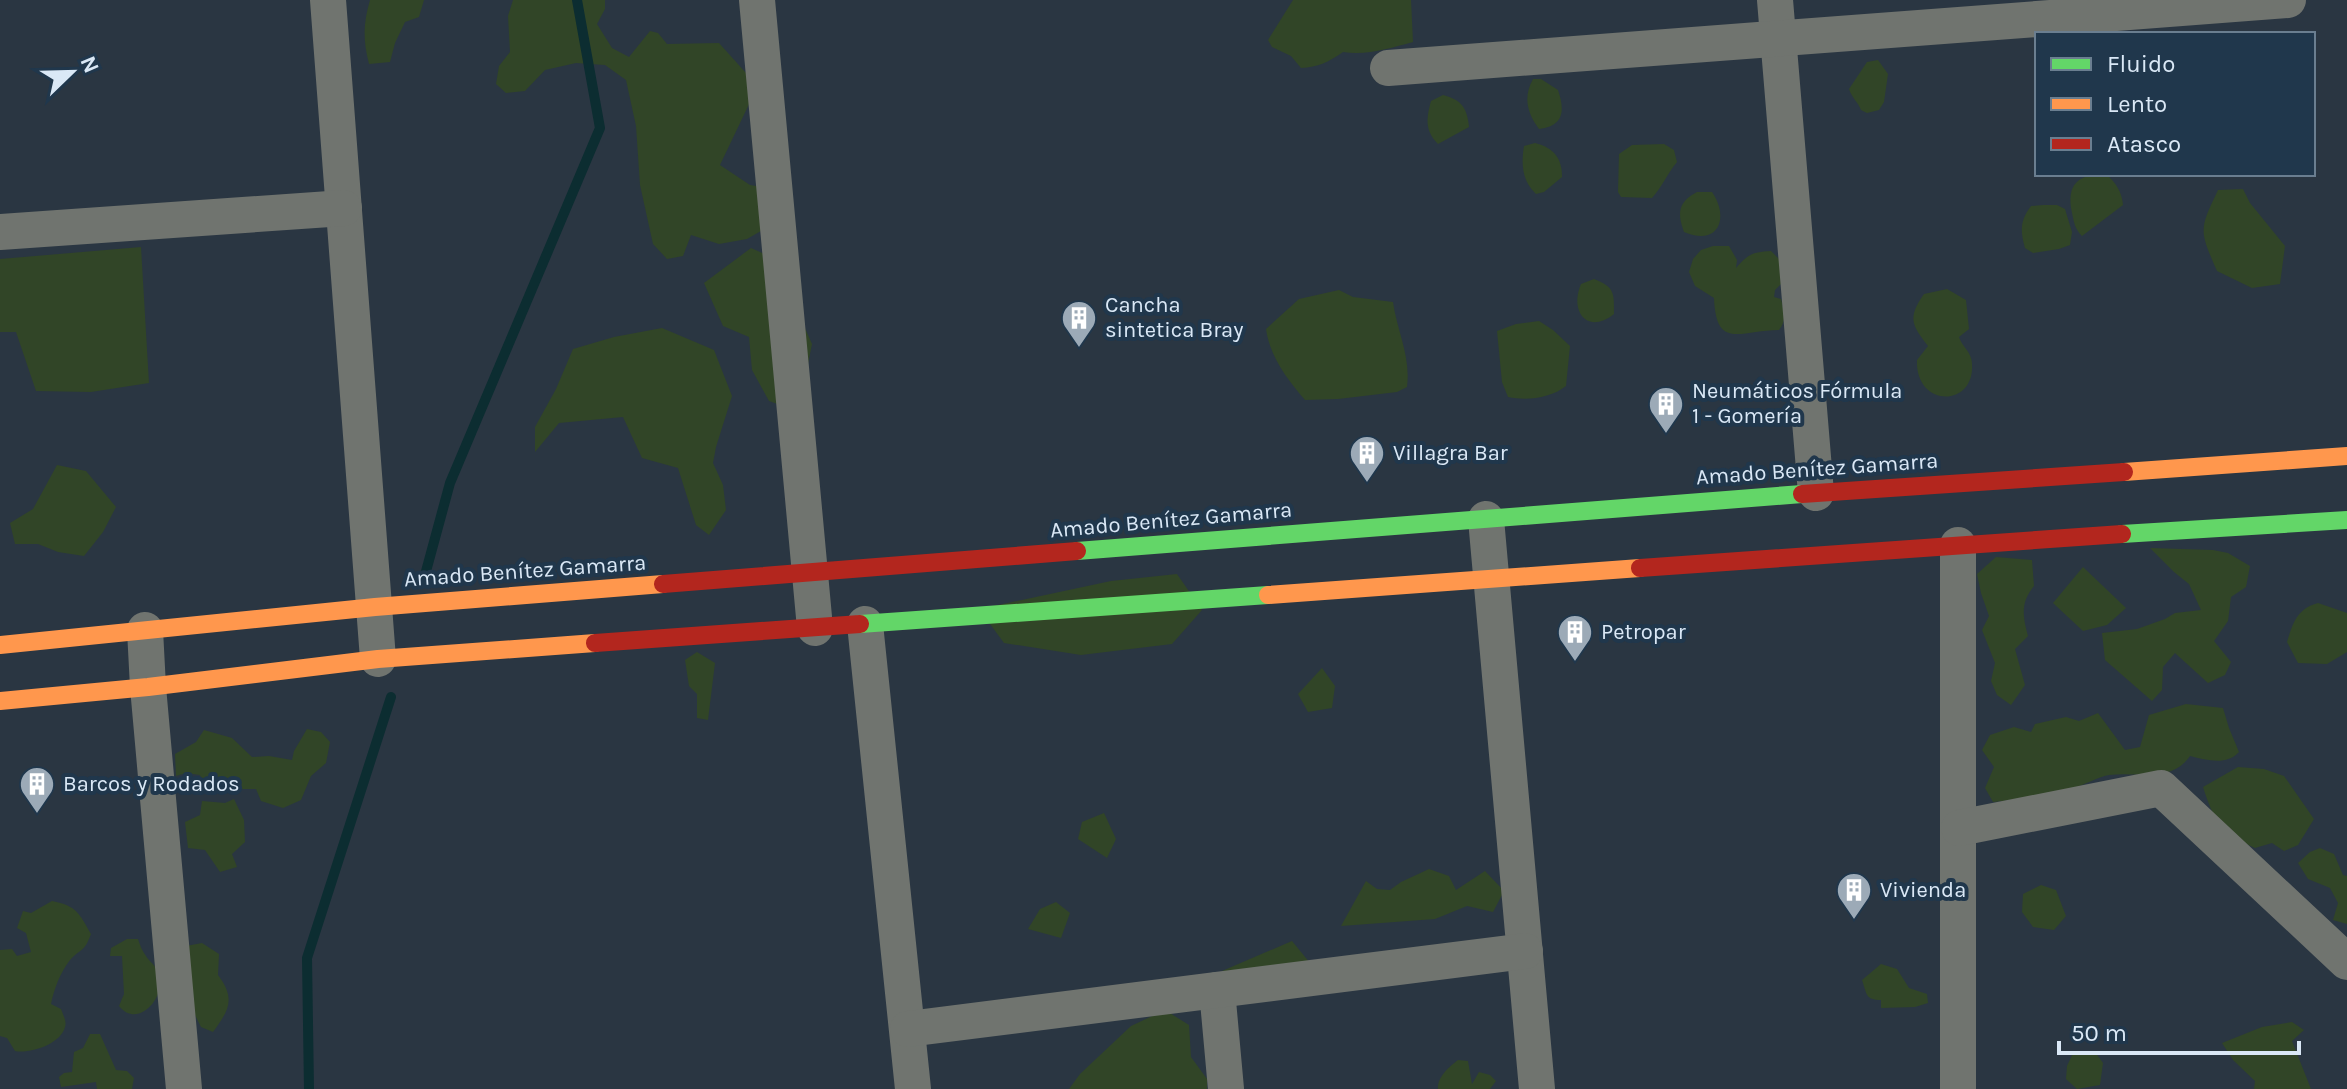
<svg xmlns="http://www.w3.org/2000/svg" width="2347" height="1089" font-family="Karla,sans-serif">
<style>
.green{fill:#314527}
.lines{fill:none;stroke-linecap:round;stroke-linejoin:round}
.stream{stroke:#0c2d31;stroke-width:10}
.street{stroke:#70746f;stroke-width:36}
.fast{stroke:#63d668;stroke-width:18}
.slow{stroke:#ff974d;stroke-width:18}
.jam{stroke:#b3261e;stroke-width:18}
.labels{text-anchor:middle;dominant-baseline:central;stroke-width:8;stroke-linejoin:round;paint-order:stroke}
.poi-label{font-size:22px;fill:#dae8f6;stroke:#20374c;text-anchor:start}
.street-label{font-size:22px;fill:#dae8f6;stroke:#20374c}
</style>
<rect width="100%" height="100%" fill="#2a3642"/>
<g class="green">
<path d="M 370,0 L 424,0 L 419,17 L 405,22 L 395,43 L 390,62 L 369,64 C 363,40 363,24 370,0 Z"/>
<path d="M 513,0 L 605,0 L 605,9 L 597,24 L 612,48 L 629,57 L 650,31 L 658,33 L 667,44 L 719,43 L 746,73 L 751,100 L 720,165 L 750,185 L 786,191 L 787,216 L 747,239 L 719,244 L 691,235 L 683,256 L 667,259 L 653,244 L 640,185 L 636,126 L 626,80 L 605,65 L 576,63 L 545,70 L 525,91 L 506,93 L 496,84 L 499,66 L 510,52 L 508,16 Z"/>
<path d="M 1293,0 L 1411,0 L 1413,42 C 1390,48 1367,56 1343,52 C 1329,62 1318,67 1301,68 L 1291,56 L 1272,47 L 1268,40 Z"/>
<path d="M 1878,60 L 1888,74 L 1884,102 L 1879,110 L 1867,113 L 1861,110 C 1858,102 1852,98 1849,89 L 1867,62 Z"/>
<path d="M 1533,79 L 1541,79 L 1558,90 C 1565,111 1564,126 1539,129 C 1527,113 1523,97 1533,79 Z"/>
<path d="M 1443,95 C 1462,100 1467,108 1469,127 L 1438,144 C 1425,131 1426,119 1431,101 Z"/>
<path d="M 1535,143 C 1554,148 1562,158 1562,177 L 1544,192 L 1536,194 C 1522,181 1521,164 1524,146 Z"/>
<path d="M 1664,144 L 1674,150 L 1677,162 C 1667,174 1662,187 1652,198 L 1621,197 L 1618,192 L 1619,154 L 1632,145 Z"/>
<path d="M 2106,174 C 2116,183 2122,192 2123,205 L 2082,236 C 2075,229 2074,223 2072,213 C 2066,184 2078,174 2106,174 Z"/>
<path d="M 2243,189 L 2250,203 L 2285,246 L 2280,284 L 2252,288 L 2217,271 C 2199,230 2199,230 2218,190 Z"/>
<path d="M 1697,192 L 1712,192 C 1730,218 1718,247 1684,232 C 1677,213 1678,202 1697,192 Z"/>
<path d="M 2043,205 L 2057,205 L 2065,209 L 2072,232 L 2070,245 L 2059,249 L 2033,253 L 2025,248 C 2020,230 2020,221 2031,206 Z"/>
<path d="M 1713,246 L 1729,246 L 1737,260 L 1736,268 C 1748,254 1753,252 1771,251 L 1780,260 L 1781,284 L 1775,290 L 1774,297 L 1781,299 C 1784,311 1787,320 1779,330 C 1741,330 1716,351 1714,298 L 1695,286 L 1689,272 L 1693,259 L 1701,250 Z"/>
<path d="M 141,247 L 149,383 L 91,392 L 36,391 L 16,332 L 0,332 L 0,259 Z"/>
<path d="M 751,248 L 789,265 L 801,319 L 812,344 L 803,389 L 780,405 L 769,401 L 752,370 L 749,337 L 723,326 L 704,283 Z"/>
<path d="M 1594,279 C 1615,287 1614,293 1614,314 C 1588,335 1569,312 1581,284 Z"/>
<path d="M 1947,289 L 1966,300 L 1969,329 L 1959,337 C 1962,347 1972,352 1972,364 C 1975,408 1915,408 1917,360 L 1928,346 C 1912,325 1907,318 1924,294 Z"/>
<path d="M 1339,290 L 1353,297 L 1393,302 C 1397,331 1411,356 1407,387 L 1397,392 L 1338,399 L 1305,400 C 1287,379 1270,357 1266,329 L 1299,299 Z"/>
<path d="M 1539,321 L 1553,330 L 1570,346 L 1566,386 C 1551,398 1527,401 1508,397 L 1502,382 L 1497,331 L 1516,324 Z"/>
<path d="M 662,328 L 714,350 L 732,396 L 716,447 L 713,463 L 723,485 L 726,510 L 709,535 L 696,525 L 678,468 L 642,458 L 623,417 L 559,423 L 535,452 L 535,427 L 556,389 L 573,349 L 614,337 Z"/>
<path d="M 57,465 L 86,471 L 116,507 L 103,532 L 84,556 L 58,552 L 38,544 L 15,544 L 10,523 L 33,509 Z"/>
<path d="M 2150,548 L 2213,550 L 2228,553 L 2250,566 L 2246,587 L 2231,597 L 2228,621 L 2214,641 L 2231,662 L 2225,675 L 2208,683 L 2175,653 L 2163,667 L 2162,690 L 2152,701 L 2105,660 L 2102,633 L 2137,629 L 2165,619 L 2175,613 L 2201,610 L 2189,584 L 2174,572 Z"/>
<path d="M 1996,557 L 2032,560 L 2034,586 C 2020,603 2023,616 2028,636 L 2015,649 L 2025,685 L 2011,705 L 1997,695 L 1991,681 L 1995,663 L 1982,630 L 1989,616 L 1981,593 L 1977,574 Z"/>
<path d="M 2083,567 L 2126,608 L 2107,625 L 2083,631 L 2053,603 Z"/>
<path d="M 1177,574 L 1202,610 L 1172,644 L 1081,655 L 1004,643 L 979,609 L 1111,581 Z"/>
<path d="M 2318,603 L 2347,613 L 2347,652 L 2327,664 L 2298,663 L 2287,642 C 2293,622 2297,609 2318,603 Z"/>
<path d="M 697,652 L 715,663 L 708,720 L 697,718 L 697,694 L 689,686 L 685,660 Z"/>
<path d="M 1322,668 L 1335,686 L 1332,708 L 1308,712 L 1298,694 Z"/>
<path d="M 2186,704 L 2223,708 L 2229,728 L 2239,752 C 2226,766 2207,760 2190,756 C 2171,784 2136,771 2109,775 C 2097,777 2085,785 2073,788 C 2047,795 2020,799 1993,802 L 1985,788 L 1994,767 L 1982,750 L 1990,735 L 2014,727 L 2031,732 L 2035,724 L 2066,717 L 2079,721 L 2098,713 L 2125,750 L 2140,747 L 2149,715 Z"/>
<path d="M 307,729 L 321,732 L 330,742 L 326,763 L 311,776 L 301,800 L 283,808 L 261,801 L 256,789 L 232,789 L 213,793 L 202,784 L 200,775 L 186,773 L 176,776 L 175,754 L 196,742 L 204,730 L 232,738 L 252,757 L 269,756 L 292,760 L 294,751 Z"/>
<path d="M 2238,767 L 2264,769 L 2284,776 L 2314,819 L 2298,845 L 2284,851 L 2272,843 L 2255,848 C 2222,833 2214,822 2203,787 Z"/>
<path d="M 234,799 L 244,820 L 245,842 L 232,854 L 237,867 L 220,872 L 205,850 L 188,848 L 185,822 L 200,815 L 202,801 L 225,803 Z"/>
<path d="M 1104,813 L 1116,839 L 1107,858 L 1078,839 L 1082,822 Z"/>
<path d="M 2320,848 L 2334,854 L 2343,875 L 2347,876 L 2347,924 L 2333,920 L 2338,903 L 2330,888 L 2308,879 L 2298,863 L 2310,852 Z"/>
<path d="M 1429,869 L 1449,876 L 1456,890 L 1485,871 L 1504,891 L 1493,912 L 1467,906 L 1435,919 L 1341,926 L 1366,881 L 1377,889 L 1390,890 L 1401,882 Z"/>
<path d="M 2041,885 L 2056,890 L 2066,916 L 2054,930 L 2033,927 L 2022,912 L 2023,894 Z"/>
<path d="M 52,901 C 77,906 79,913 91,934 C 84,953 81,948 70,960 C 60,973 54,989 51,1004 L 61,1009 C 63,1015 67,1021 65,1027 C 61,1044 30,1054 15,1051 L 7,1038 L 0,1036 L 0,950 L 12,949 L 17,956 L 31,952 L 26,933 L 17,928 L 23,911 L 31,913 Z"/>
<path d="M 1056,902 L 1070,913 L 1061,938 L 1028,929 L 1040,909 Z"/>
<path d="M 127,939 L 138,939 C 140,945 142,951 146,956 C 149,961 156,966 158,971 C 169,994 139,1031 119,1006 L 124,994 L 122,956 L 110,956 L 111,948 Z"/>
<path d="M 1292,941 L 1315,969 L 1251,1000 L 1222,971 Z"/>
<path d="M 202,943 L 219,954 L 218,975 C 236,999 229,1010 213,1032 L 201,1027 L 192,1009 L 186,946 Z"/>
<path d="M 1881,964 L 1897,969 L 1909,988 L 1927,994 L 1928,1003 L 1915,1007 L 1881,1008 L 1881,1000 C 1865,1000 1867,994 1862,980 Z"/>
<path d="M 1165,1010 L 1189,1025 L 1191,1057 L 1207,1079 L 1207,1089 L 1069,1089 L 1080,1074 L 1131,1026 Z"/>
<path d="M 2292,1022 L 2304,1030 L 2292,1041 L 2311,1089 L 2254,1089 L 2255,1081 L 2233,1060 L 2222,1043 L 2262,1027 Z"/>
<path d="M 90,1034 L 100,1034 L 116,1070 L 127,1071 L 134,1078 L 132,1089 L 97,1089 L 96,1082 L 61,1087 L 59,1077 L 64,1073 L 72,1072 L 74,1052 L 83,1048 Z"/>
<path d="M 2095,1052 L 2103,1063 L 2100,1085 L 2077,1089 L 2066,1079 L 2067,1066 L 2073,1053 Z"/>
<path d="M 1458,1060 L 1468,1061 L 1472,1084 L 1479,1072 L 1490,1075 L 1496,1081 L 1490,1089 L 1438,1089 C 1437,1077 1449,1067 1458,1060 Z"/>
</g>
<g class="lines">
<g class="stream">
<path d="M 425,575 L 450,483 L 600,128 L 577,0"/>
<path d="M 309,1089 L 307,958 L 391,697"/>
</g>
<g class="street">
<path d="M 328,0 L 378,659"/>
<path d="M 757,0 L 815,628"/>
<path d="M 1775,0 L 1816,493"/>
<path d="M 1388,68 L 2288,0"/>
<path d="M 0,232 L 344,208"/>
<path d="M 1486,519 L 1537,1089"/>
<path d="M 1958,545 L 1958,1089"/>
<path d="M 865,624 L 913,1089"/>
<path d="M 145,630 L 148,687 L 184,1089"/>
<path d="M 1959,828 L 2161,788 L 2347,962"/>
<path d="M 1217,990 L 1226,1089"/>
<path d="M 908,1029 L 1525,951"/>
</g>
<g class="fast">
<path d="M 2122,534 L 2347,520"/>
<path d="M 1077,551 L 1802,494"/>
<path d="M 860,624 L 1268,595"/>
</g>
<g class="slow">
<path d="M 2124,472 L 2347,456"/>
<path d="M 1268,595 L 1640,568"/>
<path d="M 0,645 L 375,607 L 663,584"/>
<path d="M 0,701 L 148,687 L 378,659 L 595,643"/>
</g>
<g class="jam">
<path d="M 1802,494 L 2124,472"/>
<path d="M 1640,568 L 2122,534"/>
<path d="M 663,584 L 1077,551"/>
<path d="M 595,643 L 860,624"/>
</g>
</g>
<defs>
<g id="building-pin" transform="scale(1.8)"><path d="M0 17L-7.5 6A9.5 9.5 0 1 1 7.5 6Z" fill="#9caab7" stroke="#20374c"/><path d="M-4-6H4V6H1V3H-1V6H-4ZM-2.5-4.3h1.7v1.8h-1.7ZM.8-4.3h1.7v1.8H.8ZM-2.5-1h1.7V.8h-1.7ZM.8-1h1.7V.8H.8Z" fill="#fff"/></g>
</defs>
<g fill-rule="evenodd">
<use href="#building-pin" x="1079" y="318"/>
<use href="#building-pin" x="1666" y="404"/>
<use href="#building-pin" x="1367" y="453"/>
<use href="#building-pin" x="1575" y="632"/>
<use href="#building-pin" x="37" y="784"/>
<use href="#building-pin" x="1854" y="890"/>
</g>
<g class="labels">
<g class="poi-label">
<text x="1105" y="305">Cancha<tspan x="1105" dy="25">sintetica Bray</tspan></text>
<text x="1692" y="391">Neumáticos Fórmula<tspan x="1692" dy="25">1 - Gomería</tspan></text>
<text x="1393" y="453">Villagra Bar</text>
<text x="1601" y="632">Petropar</text>
<text x="63" y="784">Barcos y Rodados</text>
<text x="1880" y="890">Vivienda</text>
</g>
<g class="street-label">
<text transform="translate(1817 469) rotate(-4)">Amado Benítez Gamarra</text>
<text transform="translate(1171 520) rotate(-5)">Amado Benítez Gamarra</text>
<text transform="translate(525 571) rotate(-4)">Amado Benítez Gamarra</text>
</g>
</g>
<rect x="2035" y="32" width="280" height="144" fill="#20374c" stroke="#6a7e90" stroke-width="2"/>
<rect x="2051" y="58" width="40" height="12" fill="#63d668" stroke="#6a7e90" stroke-width="2"/>
<text x="2107" y="72" font-size="24" fill="#dae8f6">Fluido</text>
<rect x="2051" y="98" width="40" height="12" fill="#ff974d" stroke="#6a7e90" stroke-width="2"/>
<text x="2107" y="112" font-size="24" fill="#dae8f6">Lento</text>
<rect x="2051" y="138" width="40" height="12" fill="#b3261e" stroke="#6a7e90" stroke-width="2"/>
<text x="2107" y="152" font-size="24" fill="#dae8f6">Atasco</text>
<g transform="translate(72 72) rotate(67)" stroke="#20374c" stroke-width="6" paint-order="stroke">
<path d="M0-6L14 30L0 20L-14 30Z" fill="#dae8f6"/>
<text y="-12" font-size="22" font-weight="bold" text-anchor="middle" fill="#dae8f6">N</text>
</g>
<path d="M2059 1041v12h240v-12" fill="none" stroke="#dae8f6" stroke-width="4"/>
<text x="2071" y="1041" font-size="24" fill="#dae8f6" stroke="#20374c" stroke-width="6" paint-order="stroke">50 m</text>
</svg>
